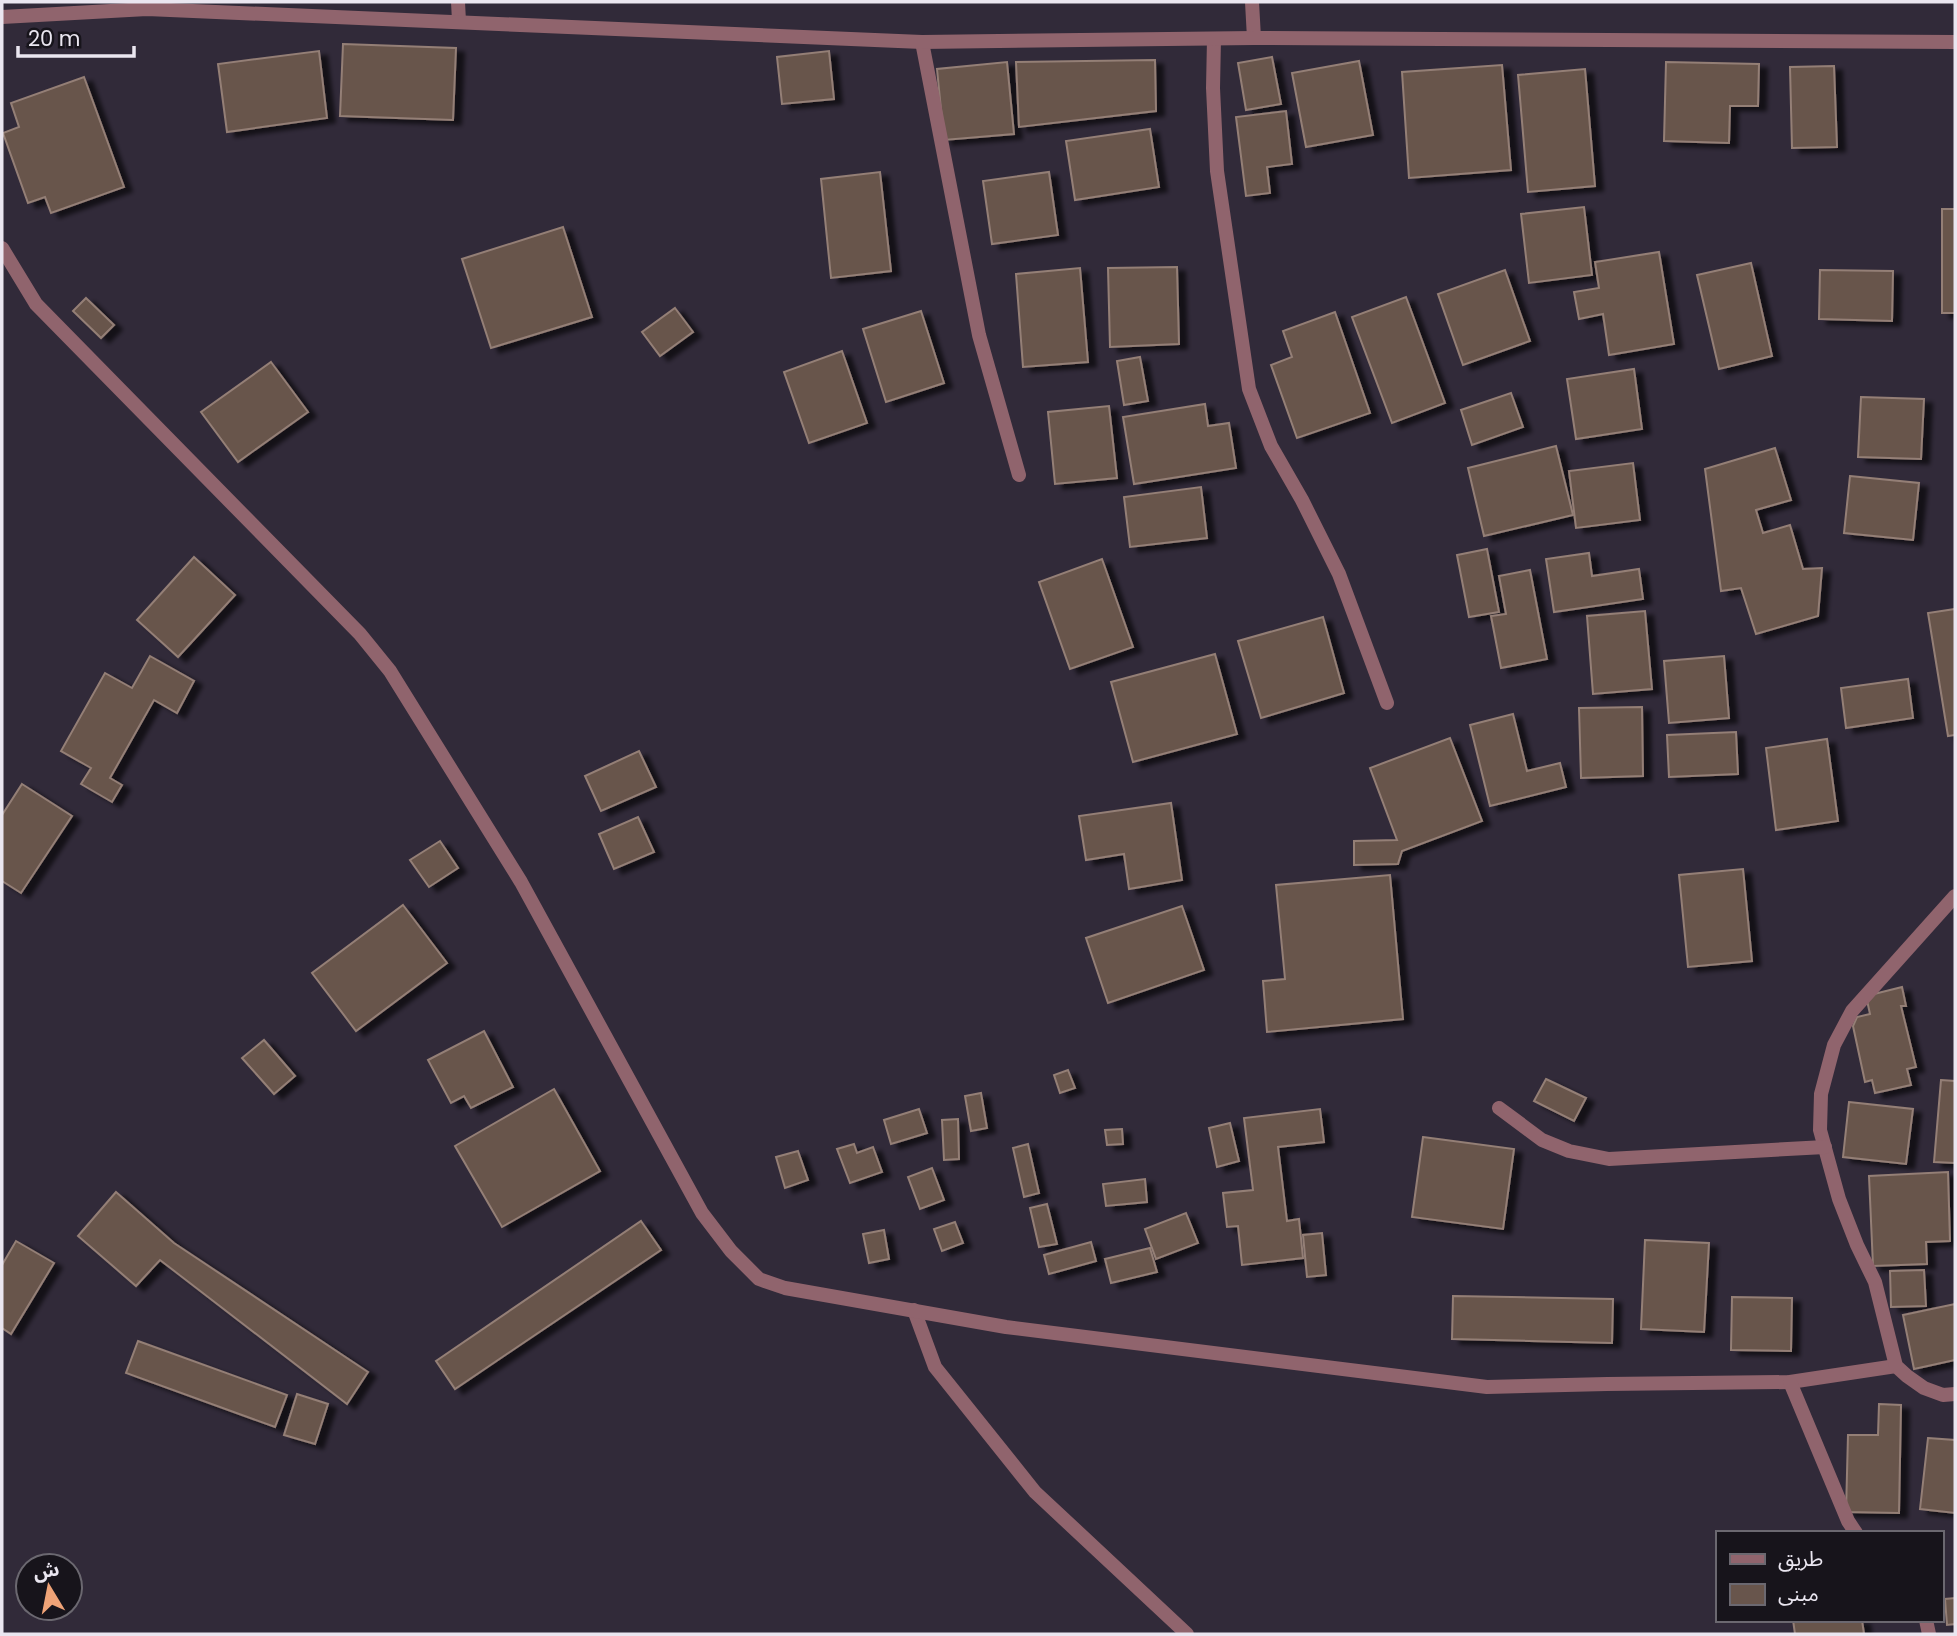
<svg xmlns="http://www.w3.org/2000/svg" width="1957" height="1636" font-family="Poppins,'Noto Sans Arabic',sans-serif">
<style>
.building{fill:#68554c;stroke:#947f76;stroke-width:2;filter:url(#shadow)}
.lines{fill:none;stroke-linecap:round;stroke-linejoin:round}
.service{stroke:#90646d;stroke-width:14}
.minor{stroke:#90646d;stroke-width:14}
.tertiary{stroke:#90646d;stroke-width:14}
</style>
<defs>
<filter id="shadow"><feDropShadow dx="8" dy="4.5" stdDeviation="2" flood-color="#0009"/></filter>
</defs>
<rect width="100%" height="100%" fill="#312a39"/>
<g class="building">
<path d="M 343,44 L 456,48 L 453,120 L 340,116 Z"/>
<path d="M 319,51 L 327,118 L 227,132 L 218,64 Z"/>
<path d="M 829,51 L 834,99 L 782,104 L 777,57 Z"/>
<path d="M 1272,57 L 1281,104 L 1246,110 L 1238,63 Z"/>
<path d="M 1155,60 L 1156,111 L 1019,127 L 1016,62 Z"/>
<path d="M 1359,61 L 1373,135 L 1306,147 L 1292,73 Z"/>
<path d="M 1007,62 L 1014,134 L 944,140 L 937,69 Z"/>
<path d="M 1666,62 L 1759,64 L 1758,106 L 1730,106 L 1729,143 L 1664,141 Z"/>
<path d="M 1502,65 L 1511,170 L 1409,178 L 1402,72 Z"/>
<path d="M 1834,66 L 1837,147 L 1792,148 L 1790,67 Z"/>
<path d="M 1585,69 L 1595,186 L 1528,192 L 1518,75 Z"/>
<path d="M 84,77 L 124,187 L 51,213 L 45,197 L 28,203 L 3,133 L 19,127 L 11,103 Z"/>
<path d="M 1286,111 L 1292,164 L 1267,167 L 1270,193 L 1246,196 L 1236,117 Z"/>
<path d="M 1150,129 L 1159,187 L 1075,200 L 1066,141 Z"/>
<path d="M 880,172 L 891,271 L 831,278 L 821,179 Z"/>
<path d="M 1049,172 L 1058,235 L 992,244 L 983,181 Z"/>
<path d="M 1584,207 L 1592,275 L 1529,283 L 1521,214 Z"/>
<rect x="1942" y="209" width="13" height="104"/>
<path d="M 563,227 L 592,317 L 491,348 L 462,259 Z"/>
<path d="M 1659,252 L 1674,344 L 1609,355 L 1603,314 L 1579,319 L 1574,292 L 1599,288 L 1595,262 Z"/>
<path d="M 1751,263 L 1772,356 L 1719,369 L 1697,275 Z"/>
<path d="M 1177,267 L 1179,344 L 1110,347 L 1108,268 Z"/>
<path d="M 1080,268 L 1088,362 L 1023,367 L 1016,274 Z"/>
<path d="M 1505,270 L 1530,341 L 1463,365 L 1438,294 Z"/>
<path d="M 1820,270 L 1893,271 L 1892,321 L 1819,319 Z"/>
<path d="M 1406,297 L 1445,403 L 1392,423 L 1352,317 Z"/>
<path d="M 86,298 L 114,325 L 101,338 L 73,311 Z"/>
<path d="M 675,308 L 693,332 L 660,356 L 642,332 Z"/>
<path d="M 921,311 L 944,383 L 886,402 L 863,329 Z"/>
<path d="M 1335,312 L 1370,413 L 1297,438 L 1271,365 L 1292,357 L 1283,331 Z"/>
<path d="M 842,351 L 867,423 L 809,443 L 784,372 Z"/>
<path d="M 1140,357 L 1148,401 L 1124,405 L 1117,361 Z"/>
<path d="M 271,362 L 308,412 L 238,462 L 201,412 Z"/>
<path d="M 1634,369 L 1642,429 L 1576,439 L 1567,379 Z"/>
<path d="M 1511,393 L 1523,427 L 1472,445 L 1461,410 Z"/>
<path d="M 1861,397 L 1924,399 L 1921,459 L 1858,457 Z"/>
<path d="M 1205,404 L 1208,426 L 1229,423 L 1236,468 L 1134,484 L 1123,417 Z"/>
<path d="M 1109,406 L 1117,478 L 1055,484 L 1048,412 Z"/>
<path d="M 1556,446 L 1573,515 L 1484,536 L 1468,468 Z"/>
<path d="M 1775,448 L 1791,500 L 1756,510 L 1763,533 L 1790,525 L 1803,569 L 1822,568 L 1818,616 L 1756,634 L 1741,588 L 1721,591 L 1705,469 Z"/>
<path d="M 1633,463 L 1640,520 L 1576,528 L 1569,471 Z"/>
<path d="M 1850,476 L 1919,483 L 1913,540 L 1844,533 Z"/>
<path d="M 1201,487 L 1207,538 L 1130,547 L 1124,497 Z"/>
<path d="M 1487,549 L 1499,612 L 1469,617 L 1457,555 Z"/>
<path d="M 1589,553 L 1592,576 L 1639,569 L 1643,599 L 1554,612 L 1546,559 Z"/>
<path d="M 194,557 L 235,595 L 178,657 L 137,620 Z"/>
<path d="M 1102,559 L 1133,647 L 1070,669 L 1039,582 Z"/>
<path d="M 1530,570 L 1547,659 L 1501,668 L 1491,616 L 1506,614 L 1499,576 Z"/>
<path d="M 1955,609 L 1955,735 L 1948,736 L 1928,613 Z"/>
<path d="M 1645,611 L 1652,689 L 1593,694 L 1587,616 Z"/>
<path d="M 1323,617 L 1344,693 L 1261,718 L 1238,641 Z"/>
<path d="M 1215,654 L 1237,734 L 1133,762 L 1111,682 Z"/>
<path d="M 150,656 L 194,681 L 177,713 L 154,700 L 110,778 L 122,785 L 112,802 L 81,784 L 91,768 L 61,751 L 105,673 L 132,688 Z"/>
<path d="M 1724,656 L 1729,718 L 1669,723 L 1664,661 Z"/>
<path d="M 1908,679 L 1913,718 L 1846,728 L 1841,688 Z"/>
<path d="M 1642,707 L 1643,776 L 1581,778 L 1579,708 Z"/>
<path d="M 1513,714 L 1527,771 L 1560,763 L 1566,787 L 1490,806 L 1470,725 Z"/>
<path d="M 1736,732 L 1738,774 L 1669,777 L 1667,735 Z"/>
<path d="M 1450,738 L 1482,821 L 1402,851 L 1398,864 L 1354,865 L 1354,841 L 1397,840 L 1370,768 Z"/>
<path d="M 1827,739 L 1838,821 L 1776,830 L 1766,748 Z"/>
<path d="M 639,751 L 656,787 L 601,811 L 585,776 Z"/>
<path d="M 22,784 L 72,816 L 21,893 L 2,881 L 2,815 Z"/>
<path d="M 1171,803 L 1182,880 L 1129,889 L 1124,854 L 1086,860 L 1079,816 Z"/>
<path d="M 638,817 L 654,852 L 614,869 L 599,834 Z"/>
<path d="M 440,841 L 458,868 L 429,887 L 410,860 Z"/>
<path d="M 1743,869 L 1752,961 L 1688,967 L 1679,875 Z"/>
<path d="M 1390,875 L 1403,1019 L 1267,1032 L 1263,981 L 1285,979 L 1276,885 Z"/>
<path d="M 403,905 L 447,963 L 356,1031 L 312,973 Z"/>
<path d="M 1182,906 L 1204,970 L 1108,1003 L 1086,938 Z"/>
<path d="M 1902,987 L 1906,1006 L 1901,1006 L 1916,1067 L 1907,1069 L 1911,1085 L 1875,1093 L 1872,1080 L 1865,1082 L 1853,1026 L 1857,1017 L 1870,1014 L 1866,996 Z"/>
<path d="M 484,1031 L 513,1087 L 471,1108 L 464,1096 L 451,1103 L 428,1060 Z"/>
<path d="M 264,1040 L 295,1076 L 274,1094 L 242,1058 Z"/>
<path d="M 1068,1070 L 1075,1088 L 1060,1093 L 1054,1075 Z"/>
<path d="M 1546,1079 L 1586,1098 L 1574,1121 L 1534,1101 Z"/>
<path d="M 1941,1080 L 1955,1081 L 1955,1163 L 1934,1162 Z"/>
<path d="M 554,1089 L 600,1171 L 502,1227 L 455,1146 Z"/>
<path d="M 981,1093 L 987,1128 L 971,1131 L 965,1096 Z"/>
<path d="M 1849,1102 L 1913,1109 L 1906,1164 L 1843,1157 Z"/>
<path d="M 919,1109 L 927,1133 L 891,1144 L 884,1120 Z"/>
<path d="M 1320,1109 L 1324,1142 L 1278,1147 L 1287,1221 L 1299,1219 L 1303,1258 L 1242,1265 L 1238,1226 L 1227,1227 L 1223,1193 L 1253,1190 L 1244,1118 Z"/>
<path d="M 958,1119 L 959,1159 L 944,1160 L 942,1120 Z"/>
<path d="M 1230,1123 L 1239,1161 L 1217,1167 L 1209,1128 Z"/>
<path d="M 1122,1129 L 1123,1144 L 1107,1145 L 1105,1130 Z"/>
<path d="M 1423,1137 L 1514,1149 L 1503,1229 L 1412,1217 Z"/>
<path d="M 854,1144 L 857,1153 L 873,1147 L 882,1172 L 850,1183 L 837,1149 Z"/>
<path d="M 1028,1144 L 1039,1193 L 1024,1197 L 1013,1148 Z"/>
<path d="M 798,1151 L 808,1180 L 785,1188 L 776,1157 Z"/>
<path d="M 932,1168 L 944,1200 L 920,1209 L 908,1177 Z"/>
<path d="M 1948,1172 L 1950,1241 L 1926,1242 L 1927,1264 L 1873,1266 L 1869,1176 Z"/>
<path d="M 1145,1179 L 1147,1202 L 1106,1206 L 1103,1184 Z"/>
<path d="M 116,1192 L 174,1243 L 368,1372 L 347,1404 L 160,1260 L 136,1286 L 78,1236 Z"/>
<path d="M 1047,1204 L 1057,1244 L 1039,1247 L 1030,1208 Z"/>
<path d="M 1186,1213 L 1198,1243 L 1156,1259 L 1145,1229 Z"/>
<path d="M 641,1221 L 661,1250 L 455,1389 L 436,1361 Z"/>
<path d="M 955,1222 L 963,1243 L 942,1251 L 934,1229 Z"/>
<path d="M 884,1230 L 889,1259 L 869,1263 L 863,1234 Z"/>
<path d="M 1322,1233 L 1326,1275 L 1307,1277 L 1303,1235 Z"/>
<path d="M 1645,1240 L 1709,1243 L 1704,1332 L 1641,1329 Z"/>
<path d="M 16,1241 L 54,1263 L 11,1334 L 2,1328 L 2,1265 Z"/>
<path d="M 1091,1242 L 1096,1261 L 1049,1274 L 1044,1255 Z"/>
<path d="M 1150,1248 L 1157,1272 L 1111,1283 L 1105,1259 Z"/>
<path d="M 1924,1270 L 1926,1306 L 1891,1307 L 1890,1271 Z"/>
<path d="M 1453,1296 L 1613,1299 L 1612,1343 L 1452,1339 Z"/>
<path d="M 1732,1297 L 1792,1298 L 1791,1351 L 1731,1350 Z"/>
<path d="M 1955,1304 L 1955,1360 L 1914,1369 L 1903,1315 Z"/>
<path d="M 138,1341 L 287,1395 L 275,1427 L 126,1373 Z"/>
<path d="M 297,1394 L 328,1404 L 315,1444 L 284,1435 Z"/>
<path d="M 1879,1404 L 1901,1405 L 1899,1513 L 1846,1512 L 1848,1435 L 1878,1435 Z"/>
<path d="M 1928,1438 L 1955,1440 L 1955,1513 L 1920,1509 Z"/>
<path d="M 1955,1598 L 1955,1624 L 1947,1625 L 1945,1599 Z"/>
<path d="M 1793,1620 L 1862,1620 L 1864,1634 L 1795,1634 Z"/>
</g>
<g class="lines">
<path class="service" d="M 914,1310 L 935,1367 L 1035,1492 L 1187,1634"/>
<g class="minor">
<path d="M 458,2 L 459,21"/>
<path d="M 1252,2 L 1254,38"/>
<path d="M 1214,39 L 1213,88 L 1217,171 L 1249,389 L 1271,446 L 1302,500 L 1339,574 L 1387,703"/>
<path d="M 922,42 L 979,335 L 1019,475"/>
<path d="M 2,248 L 36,304 L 360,634 L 390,671 L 521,882 L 702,1213 L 731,1251 L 759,1279 L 785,1288 L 1006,1327 L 1487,1387 L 1607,1384 L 1790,1382 L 1896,1366"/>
<path d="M 1955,896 L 1852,1011 L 1834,1045 L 1821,1094 L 1820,1130 L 1839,1199 L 1857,1245 L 1875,1282 L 1896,1366 L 1907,1376 L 1924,1388 L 1943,1395 L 1955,1394"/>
<path d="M 1499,1108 L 1542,1140 L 1569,1151 L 1609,1159 L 1825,1147"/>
<path d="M 1790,1382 L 1848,1521 L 1856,1533"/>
<path d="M 1926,1620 L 1929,1634"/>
</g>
<path class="tertiary" d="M 2,17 L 147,9 L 922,42 L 1254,38 L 1955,42"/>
</g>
<rect width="1957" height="1636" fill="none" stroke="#eae6f0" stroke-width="7"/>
<rect x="1716" y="1531" width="228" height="91" fill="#17141b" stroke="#6b6870" stroke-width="2"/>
<rect x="1730" y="1554" width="35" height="10" fill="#90646d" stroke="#6b6870" stroke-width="2"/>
<text x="1778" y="1566" font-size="21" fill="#eae6f0">طريق</text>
<rect x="1730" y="1584" width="35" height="21" fill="#68554c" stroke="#6b6870" stroke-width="2"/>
<text x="1778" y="1601" font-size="21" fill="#eae6f0">مبنى</text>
<g transform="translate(49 1587) rotate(350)"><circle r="33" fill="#17141b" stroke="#6b6870" stroke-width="2"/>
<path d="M0-5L12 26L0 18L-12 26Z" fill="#efa377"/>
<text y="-10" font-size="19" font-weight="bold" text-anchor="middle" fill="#eae6f0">ش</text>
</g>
<path d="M18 46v10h116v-10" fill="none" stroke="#eae6f0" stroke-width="3.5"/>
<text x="28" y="46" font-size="21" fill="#eae6f0" stroke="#17141b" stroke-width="5" paint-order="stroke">20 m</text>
</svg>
